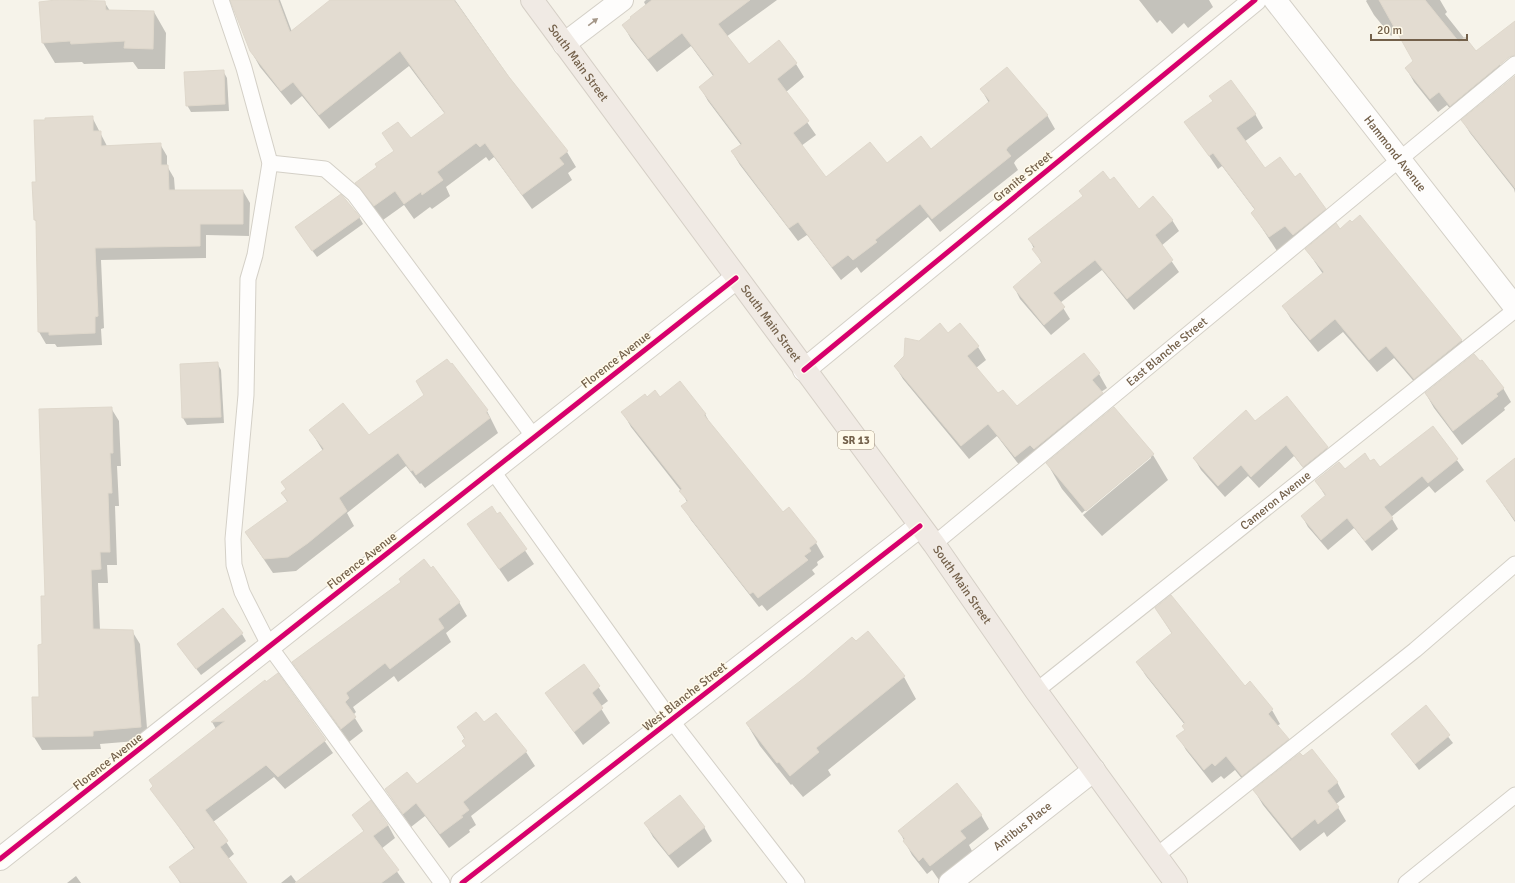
<svg xmlns="http://www.w3.org/2000/svg" width="1515" height="883" font-family="Signika,sans-serif">
<style>
.shadow{fill:#0003}
.building{fill:#e3dcd1;stroke:#dfd8cc}
.lines{fill:none;stroke-linecap:round;stroke-linejoin:round}
.lane-casing{stroke:#d4d0c7;stroke-width:17}
.street-casing{stroke:#d4d0c7;stroke-width:24}
.highway-casing{stroke:#d5cfc6;stroke-width:24}
.lane{stroke:#fefdfc;stroke-width:15}
.street{stroke:#fefdfc;stroke-width:22}
.highway{stroke:#f0eae4;stroke-width:22}
.cycleway-casing{stroke:#fffaea;stroke-width:8}
.cycleway{stroke:#d6006c;stroke-width:5}
.oneway{fill:#a49788}
.labels{text-anchor:middle;dominant-baseline:central;stroke-width:3;stroke-linejoin:round;paint-order:stroke}
.shield{fill:#fffaea;stroke:#9d8e7a;stroke-width:1}
.shield-label{font-size:11px;font-weight:bold;fill:#73604a}
.street-label{font-size:12px;fill:#73604a;stroke:#fffaea}
</style>
<rect width="100%" height="100%" fill="#f6f3ea"/>
<g class="shadow">
<path d="M 231,0 L 280,0 L 292,32 L 332,0 L 455,0 L 509,77 L 567,152 L 576,167 L 568,173 L 572,180 L 532,209 L 494,157 L 489,161 L 486,157 L 446,187 L 450,196 L 432,209 L 430,207 L 414,219 L 404,205 L 383,220 L 365,199 L 357,184 L 445,114 L 409,66 L 329,129 L 302,96 L 291,105 L 260,67 L 251,51 Z"/>
<path d="M 646,0 L 777,0 L 726,37 L 749,65 L 779,42 L 796,64 L 804,77 L 786,92 L 816,135 L 801,146 L 825,178 L 887,165 L 931,151 L 989,103 L 981,89 L 1047,115 L 1055,129 L 1016,160 L 1014,163 L 1018,170 L 940,232 L 928,217 L 861,273 L 857,267 L 841,280 L 807,235 L 798,241 L 740,165 L 732,152 L 741,145 L 708,101 L 700,87 L 714,77 L 691,46 L 657,72 L 631,39 L 623,25 L 646,6 L 644,2 Z"/>
<path d="M 1139,0 L 1209,0 L 1213,7 L 1188,28 L 1184,23 L 1172,34 L 1160,20 L 1157,23 Z"/>
<path d="M 1367,0 L 1440,0 L 1447,12 L 1445,14 L 1476,53 L 1486,45 L 1509,78 L 1459,119 L 1447,105 L 1438,112 L 1414,82 L 1406,68 L 1414,61 L 1397,31 L 1391,36 L 1374,15 L 1366,1 Z"/>
<path d="M 89,1 L 90,3 L 105,3 L 110,11 L 154,12 L 166,33 L 165,69 L 138,69 L 133,62 L 84,64 L 82,62 L 55,63 L 43,43 L 40,3 Z"/>
<path d="M 223,71 L 227,78 L 229,111 L 191,112 L 187,105 Z"/>
<path d="M 1515,82 L 1515,193 L 1514,189 L 1470,133 L 1462,120 Z"/>
<path d="M 1255,114 L 1263,128 L 1244,142 L 1264,169 L 1294,179 L 1325,209 L 1333,223 L 1277,251 L 1252,213 L 1255,210 L 1222,166 L 1218,169 L 1186,122 Z"/>
<path d="M 92,117 L 107,146 L 160,144 L 167,156 L 167,166 L 174,178 L 175,191 L 243,191 L 250,203 L 249,236 L 206,235 L 206,258 L 101,260 L 104,328 L 101,329 L 102,345 L 57,347 L 55,344 L 46,344 L 39,332 L 38,224 L 35,220 L 34,183 L 37,182 Z"/>
<path d="M 1110,181 L 1139,210 L 1172,220 L 1179,231 L 1161,246 L 1179,272 L 1134,310 L 1102,270 L 1060,303 L 1070,319 L 1051,335 L 1020,299 L 1014,287 L 1042,264 L 1029,239 Z"/>
<path d="M 359,217 L 363,224 L 317,257 L 300,234 Z"/>
<path d="M 1360,217 L 1462,341 L 1469,354 L 1422,391 L 1394,358 L 1377,372 L 1343,332 L 1318,352 L 1291,319 L 1283,306 L 1323,274 L 1306,249 L 1352,224 Z"/>
<path d="M 948,334 L 978,347 L 986,360 L 976,368 L 998,395 L 1017,408 L 1084,355 L 1099,374 L 1107,388 L 1101,392 L 1110,407 L 1023,470 L 997,436 L 969,459 L 903,379 L 895,366 L 919,342 Z"/>
<path d="M 217,363 L 221,370 L 224,423 L 187,425 L 183,418 L 181,365 Z"/>
<path d="M 1503,388 L 1511,402 L 1504,408 L 1505,410 L 1462,445 L 1434,408 L 1426,394 Z"/>
<path d="M 647,398 L 660,398 L 705,414 L 710,423 L 782,513 L 788,508 L 816,543 L 824,557 L 817,562 L 818,565 L 812,570 L 815,574 L 767,611 L 762,605 L 759,607 L 691,520 L 683,506 L 687,502 L 681,491 L 631,427 L 623,413 Z"/>
<path d="M 1287,398 L 1327,448 L 1334,460 L 1311,478 L 1294,456 L 1259,488 L 1248,476 L 1225,497 L 1201,470 L 1194,458 L 1255,422 Z"/>
<path d="M 111,408 L 119,421 L 121,466 L 117,466 L 119,506 L 115,506 L 117,565 L 107,565 L 108,583 L 98,583 L 100,630 L 132,631 L 140,644 L 148,740 L 100,744 L 101,749 L 42,750 L 34,737 L 33,698 L 40,698 L 46,597 Z"/>
<path d="M 487,411 L 498,433 L 425,488 L 421,483 L 420,484 L 406,466 L 347,513 L 354,526 L 296,571 L 273,573 L 246,533 L 288,503 L 282,493 L 323,451 L 310,430 L 369,437 Z"/>
<path d="M 1433,427 L 1464,470 L 1435,493 L 1429,486 L 1391,517 L 1398,529 L 1372,551 L 1354,528 L 1328,550 L 1308,527 L 1302,516 L 1326,497 L 1316,481 L 1370,462 L 1380,468 Z"/>
<path d="M 1151,455 L 1082,513 L 1062,489 L 1047,463 L 1153,455 L 1168,480 L 1102,536 L 1083,515 L 1151,458 Z"/>
<path d="M 1515,460 L 1515,522 L 1487,481 Z"/>
<path d="M 500,513 L 534,564 L 508,582 L 468,524 Z"/>
<path d="M 402,582 L 459,602 L 467,616 L 446,633 L 451,642 L 398,682 L 394,676 L 353,707 L 356,712 L 353,715 L 363,731 L 349,742 L 294,663 Z"/>
<path d="M 1156,608 L 1272,710 L 1280,724 L 1277,726 L 1288,739 L 1296,753 L 1251,790 L 1235,770 L 1224,779 L 1221,776 L 1212,783 L 1186,750 L 1178,736 L 1186,730 L 1185,725 L 1146,676 L 1137,662 L 1172,634 Z"/>
<path d="M 242,634 L 246,641 L 201,675 L 182,650 Z"/>
<path d="M 583,665 L 608,701 L 600,707 L 610,723 L 583,745 L 546,693 Z"/>
<path d="M 278,675 L 333,753 L 285,789 L 274,777 L 213,822 L 234,854 L 228,859 L 245,883 L 180,883 L 171,868 L 195,850 L 152,789 L 216,729 L 212,722 L 265,682 L 266,683 Z"/>
<path d="M 904,677 L 916,699 L 828,770 L 831,775 L 803,797 L 792,784 L 791,785 L 760,746 L 747,724 Z"/>
<path d="M 1425,707 L 1453,743 L 1419,770 L 1392,734 Z"/>
<path d="M 496,714 L 526,752 L 535,766 L 471,816 L 476,825 L 469,830 L 470,832 L 449,848 L 425,816 L 411,827 L 386,790 L 416,785 L 466,746 L 465,740 L 458,727 L 484,723 Z"/>
<path d="M 1337,782 L 1345,797 L 1336,804 L 1346,821 L 1327,837 L 1324,832 L 1300,851 L 1263,805 L 1254,790 Z"/>
<path d="M 354,815 L 388,825 L 395,838 L 381,849 L 405,883 L 281,883 L 291,875 L 297,883 L 364,832 Z"/>
<path d="M 981,815 L 989,829 L 969,845 L 973,853 L 939,880 L 932,870 L 927,874 L 912,855 L 899,831 Z"/>
<path d="M 645,823 L 704,827 L 712,841 L 678,868 L 653,837 Z"/>
<path d="M 76,876 L 81,883 L 67,883 Z"/>
</g>
<g class="building">
<path d="M 56,0 L 105,1 L 106,10 L 154,11 L 153,49 L 124,48 L 125,41 L 71,44 L 70,41 L 42,43 L 39,2 Z"/>
<path d="M 230,0 L 278,0 L 290,32 L 330,0 L 454,0 L 509,77 L 568,151 L 559,158 L 564,164 L 522,195 L 485,143 L 480,147 L 476,143 L 437,172 L 443,180 L 422,195 L 421,192 L 404,204 L 395,191 L 374,206 L 355,183 L 377,167 L 375,164 L 394,151 L 382,133 L 398,122 L 411,138 L 445,113 L 400,51 L 319,115 L 293,82 L 281,91 L 250,51 Z"/>
<path d="M 652,0 L 750,0 L 718,24 L 749,64 L 779,40 L 797,63 L 777,79 L 809,121 L 793,133 L 826,177 L 870,142 L 887,163 L 921,136 L 931,149 L 990,101 L 980,89 L 1007,67 L 1048,115 L 1008,147 L 1006,150 L 1011,156 L 932,219 L 920,204 L 875,240 L 877,242 L 853,260 L 848,255 L 832,267 L 798,222 L 789,228 L 731,151 L 742,144 L 699,87 L 714,75 L 682,33 L 648,59 L 622,25 L 631,18 L 630,17 Z"/>
<path d="M 1379,0 L 1425,0 L 1459,42 L 1465,37 L 1476,51 L 1515,21 L 1515,55 L 1509,57 L 1450,106 L 1439,92 L 1430,99 L 1405,68 L 1413,61 Z"/>
<path d="M 224,70 L 225,104 L 186,106 L 184,72 Z"/>
<path d="M 1515,76 L 1515,188 L 1461,120 Z"/>
<path d="M 1231,80 L 1256,114 L 1236,128 L 1265,168 L 1280,157 L 1295,177 L 1300,173 L 1326,209 L 1293,235 L 1285,226 L 1269,237 L 1251,213 L 1255,209 L 1213,153 L 1209,156 L 1184,122 L 1213,101 L 1209,96 Z"/>
<path d="M 93,116 L 93,131 L 101,131 L 101,146 L 161,143 L 161,165 L 168,165 L 169,190 L 243,190 L 243,224 L 200,224 L 200,246 L 95,248 L 98,316 L 95,317 L 95,333 L 49,335 L 49,332 L 38,332 L 36,220 L 34,220 L 32,182 L 36,182 L 34,120 L 45,120 L 45,118 Z"/>
<path d="M 1103,171 L 1110,180 L 1114,177 L 1139,209 L 1153,196 L 1173,220 L 1155,235 L 1173,260 L 1127,299 L 1095,260 L 1053,293 L 1065,307 L 1044,325 L 1013,287 L 1042,262 L 1032,249 L 1035,247 L 1028,239 L 1083,196 L 1079,191 Z"/>
<path d="M 341,194 L 360,217 L 312,251 L 295,227 Z"/>
<path d="M 1360,215 L 1462,340 L 1414,379 L 1386,346 L 1369,360 L 1335,319 L 1310,340 L 1282,306 L 1324,272 L 1305,249 L 1336,223 L 1340,229 L 1350,220 L 1352,222 Z"/>
<path d="M 940,323 L 948,333 L 960,323 L 979,346 L 967,356 L 998,393 L 1003,390 L 1017,406 L 1084,353 L 1100,373 L 1092,380 L 1103,393 L 1034,449 L 1030,445 L 1015,457 L 988,424 L 961,446 L 894,366 L 904,356 L 905,338 L 919,341 Z"/>
<path d="M 1474,354 L 1480,361 L 1482,360 L 1504,388 L 1496,394 L 1498,396 L 1453,431 L 1425,393 Z"/>
<path d="M 447,359 L 451,364 L 452,363 L 488,410 L 486,412 L 490,418 L 416,475 L 413,470 L 411,471 L 398,453 L 339,498 L 347,511 L 308,543 L 288,557 L 264,559 L 245,532 L 288,501 L 281,493 L 286,489 L 281,482 L 324,449 L 309,430 L 343,403 L 369,435 L 424,395 L 416,381 Z"/>
<path d="M 218,362 L 221,417 L 182,418 L 180,364 Z"/>
<path d="M 680,381 L 706,414 L 704,415 L 783,512 L 789,507 L 817,542 L 809,548 L 811,551 L 804,556 L 808,560 L 758,598 L 753,592 L 750,594 L 681,506 L 688,501 L 679,491 L 682,489 L 621,412 L 645,394 L 647,397 L 655,390 L 660,397 Z"/>
<path d="M 1287,396 L 1328,447 L 1303,467 L 1286,445 L 1251,477 L 1241,465 L 1218,486 L 1193,458 L 1246,410 L 1255,421 Z"/>
<path d="M 112,407 L 113,453 L 110,453 L 112,493 L 108,493 L 110,552 L 100,552 L 101,569 L 91,570 L 93,629 L 133,630 L 141,727 L 93,731 L 93,736 L 33,737 L 32,697 L 39,697 L 38,645 L 42,644 L 41,596 L 45,596 L 39,409 Z"/>
<path d="M 1114,407 L 1154,454 L 1086,511 L 1046,463 Z"/>
<path d="M 1433,426 L 1458,459 L 1428,483 L 1422,476 L 1384,507 L 1393,518 L 1365,541 L 1347,518 L 1321,540 L 1301,516 L 1326,495 L 1315,481 L 1339,462 L 1345,469 L 1365,453 L 1370,461 L 1374,459 L 1380,467 Z"/>
<path d="M 1515,458 L 1515,520 L 1486,481 Z"/>
<path d="M 492,506 L 497,514 L 500,512 L 527,549 L 499,569 L 467,524 Z"/>
<path d="M 424,559 L 431,568 L 433,566 L 460,602 L 438,619 L 444,628 L 390,669 L 385,663 L 346,693 L 349,698 L 345,702 L 356,717 L 341,729 L 292,662 L 401,582 L 399,579 Z"/>
<path d="M 1171,595 L 1245,686 L 1250,681 L 1273,709 L 1268,714 L 1289,739 L 1242,776 L 1226,756 L 1215,766 L 1212,763 L 1204,770 L 1176,736 L 1185,730 L 1182,726 L 1185,723 L 1136,662 L 1172,633 L 1155,608 Z"/>
<path d="M 223,608 L 243,633 L 196,669 L 177,644 Z"/>
<path d="M 868,631 L 905,676 L 816,748 L 819,752 L 790,776 L 779,762 L 777,763 L 746,723 L 804,678 L 852,637 L 856,641 Z"/>
<path d="M 584,664 L 600,686 L 592,693 L 603,708 L 574,732 L 545,693 Z"/>
<path d="M 278,673 L 326,740 L 278,777 L 266,765 L 205,810 L 228,841 L 220,847 L 247,883 L 181,883 L 169,867 L 195,848 L 150,789 L 153,786 L 149,780 L 225,721 L 211,722 L 265,680 L 266,682 Z"/>
<path d="M 1426,705 L 1450,735 L 1415,764 L 1391,734 Z"/>
<path d="M 476,712 L 484,722 L 496,713 L 527,751 L 463,802 L 469,810 L 461,816 L 463,817 L 440,834 L 416,803 L 403,814 L 385,789 L 407,772 L 417,784 L 466,746 L 462,741 L 465,738 L 457,727 Z"/>
<path d="M 1312,749 L 1338,782 L 1327,791 L 1339,807 L 1318,824 L 1315,819 L 1292,838 L 1253,790 L 1300,753 L 1303,756 Z"/>
<path d="M 957,783 L 982,815 L 960,831 L 966,838 L 930,866 L 923,857 L 919,861 L 903,841 L 905,839 L 898,831 Z"/>
<path d="M 680,795 L 705,827 L 669,855 L 644,823 Z"/>
<path d="M 371,800 L 388,825 L 373,836 L 399,870 L 381,883 L 295,883 L 364,831 L 352,815 Z"/>
</g>
<g class="lines">
<g class="lane-casing">
<g id="lane">
<path d="M 221,0 L 244,68 L 270,163 L 255,255 L 248,279 L 246,395 L 233,539 L 234,565 L 242,592 L 270,647 L 442,883"/>
<path d="M 270,163 L 325,169 L 354,194 L 534,437"/>
<path d="M 492,470 L 671,720 L 797,883"/>
<path id="s1" d="M 934,544 L 1515,64"/>
<path id="s2" d="M 1036,691 L 1515,310"/>
<path d="M 1156,856 L 1415,650 L 1515,564"/>
<path d="M 1406,883 L 1515,795"/>
</g>
</g>
<g class="street-casing">
<g id="street">
<path id="s3" d="M 1275,0 L 1515,307"/>
<path d="M 564,44 L 622,0"/>
<path d="M 804,370 L 1255,0"/>
<path d="M 0,859 L 736,278"/>
<path d="M 462,883 L 920,526"/>
<path id="s4" d="M 950,883 L 1094,770"/>
</g>
</g>
<g class="highway-casing">
<g id="highway">
<path id="s5" d="M 532,0 L 934,544 L 1036,691 L 1176,883"/>
</g>
</g>
<use href="#lane" class="lane"/>
<use href="#street" class="street"/>
<use href="#highway" class="highway"/>
<g class="cycleway-casing">
<g id="cycleway">
<path d="M 804,370 L 1255,0"/>
<path d="M 0,859 L 736,278"/>
<path d="M 462,883 L 920,526"/>
</g>
</g>
<use href="#cycleway" class="cycleway"/>
</g>
<defs><path id="oneway-solid" d="M-6-.8H1V-3.2L6.5 0L1 3.2V.8H-6Z"/></defs>
<use class="oneway" href="#oneway-solid" transform="translate(593 22) rotate(-37)"/>
<g class="labels">
<rect class="shield" x="838" y="431" width="36" height="18" rx="3"/>
<g class="shield-label">
<text x="856" y="440">SR 13</text>
</g>
<g class="street-label">
<text stroke="none"><textPath href="#s5" startOffset="78">South Main Street</textPath></text>
<text stroke="none"><textPath href="#s3" startOffset="195">Hammond Avenue</textPath></text>
<text transform="translate(1023 177) rotate(-39)">Granite Street</text>
<text stroke="none"><textPath href="#s5" startOffset="402">South Main Street</textPath></text>
<text stroke="none"><textPath href="#s1" startOffset="302">East Blanche Street</textPath></text>
<text transform="translate(616 360) rotate(-38)">Florence Avenue</text>
<text stroke="none"><textPath href="#s2" startOffset="306">Cameron Avenue</textPath></text>
<text transform="translate(362 561) rotate(-38)">Florence Avenue</text>
<text stroke="none"><textPath href="#s5" startOffset="726">South Main Street</textPath></text>
<text transform="translate(685 697) rotate(-38)">West Blanche Street</text>
<text transform="translate(108 762) rotate(-38)">Florence Avenue</text>
<text stroke="none"><textPath href="#s4" startOffset="92">Antibus Place</textPath></text>
</g>
</g>
<path d="M1371 34v6h96v-6" fill="none" stroke="#73604a" stroke-width="2"/>
<text x="1377" y="34" font-size="12" fill="#73604a" stroke="#fffaea" stroke-width="3" paint-order="stroke">20 m</text>
</svg>
